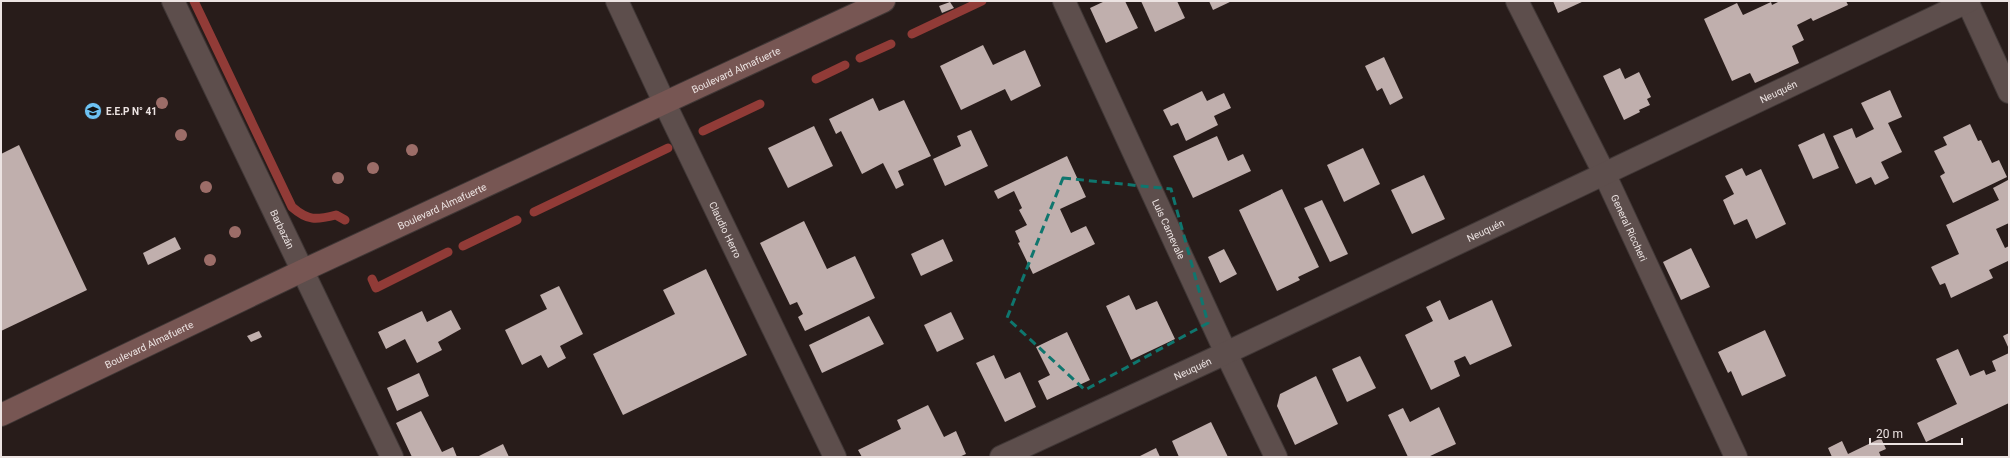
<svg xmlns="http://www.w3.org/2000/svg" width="2010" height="458" font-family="Roboto,sans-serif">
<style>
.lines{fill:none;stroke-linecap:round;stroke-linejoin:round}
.stream{stroke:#913b37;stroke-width:9}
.building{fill:#c0afad}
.minor-casing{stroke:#403736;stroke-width:24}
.secondary-casing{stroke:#403736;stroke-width:24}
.minor{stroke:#5d4e4c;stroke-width:22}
.secondary{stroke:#775653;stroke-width:22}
.tree{fill:#9c6d68}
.marked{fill:none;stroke:#0f766e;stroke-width:3;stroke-dasharray:8 5;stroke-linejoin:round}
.labels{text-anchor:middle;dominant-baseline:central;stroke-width:4;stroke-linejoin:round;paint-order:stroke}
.street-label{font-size:10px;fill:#ece3e2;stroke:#281c1a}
.poi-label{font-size:10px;font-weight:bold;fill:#ece3e2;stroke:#281c1a;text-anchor:start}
</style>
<rect width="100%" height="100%" fill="#281c1a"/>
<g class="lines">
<g class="stream">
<path d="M 194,1 L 292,207 C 308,221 316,220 336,215 L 345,220"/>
<path d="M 912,34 L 982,1"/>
<path d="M 860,58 L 891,44"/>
<path d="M 816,79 L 845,65"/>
<path d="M 703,131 L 760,104"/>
<path d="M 534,212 L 668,148"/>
<path d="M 463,246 L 517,220"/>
<path d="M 372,279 L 376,288 L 448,252"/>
</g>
</g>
<g class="building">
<path d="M 1105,1 L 1125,1 L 1138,28 L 1106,43 L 1090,8 Z"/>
<path d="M 1141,1 L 1177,1 L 1185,18 L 1155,32 Z"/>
<path d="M 1209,1 L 1232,1 L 1213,10 Z"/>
<path d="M 1553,1 L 1584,1 L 1558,13 Z"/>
<path d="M 1780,1 L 1846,1 L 1848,5 L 1813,21 L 1811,18 L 1797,25 L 1804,40 L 1792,46 L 1799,63 L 1755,83 L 1750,73 L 1732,81 L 1704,19 L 1737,3 L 1743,15 L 1771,2 L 1772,5 Z"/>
<path d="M 950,2 L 954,8 L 942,13 L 939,6 Z"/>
<path d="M 983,45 L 993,65 L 1025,50 L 1041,86 L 1011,101 L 1005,89 L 961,110 L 940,66 Z"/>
<path d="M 1384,57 L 1403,98 L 1390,105 L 1382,88 L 1377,91 L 1365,66 Z"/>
<path d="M 1620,68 L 1625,79 L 1639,72 L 1651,97 L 1647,99 L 1650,105 L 1639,110 L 1640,112 L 1624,120 L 1603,76 Z"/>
<path d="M 1890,90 L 1902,117 L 1888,123 L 1902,152 L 1881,162 L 1889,178 L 1875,185 L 1871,177 L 1856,184 L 1833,136 L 1852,128 L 1856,138 L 1874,129 L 1861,103 Z"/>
<path d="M 1202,91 L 1207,101 L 1224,93 L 1231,108 L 1214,116 L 1218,125 L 1186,141 L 1178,123 L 1171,126 L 1163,110 Z"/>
<path d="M 873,98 L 879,111 L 904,100 L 931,156 L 898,171 L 904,185 L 896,189 L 883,163 L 862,174 L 841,131 L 836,134 L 829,119 Z"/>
<path d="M 1970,124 L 1978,141 L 1981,140 L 1992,163 L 1999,160 L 2007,177 L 1953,203 L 1940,176 L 1945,173 L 1934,151 L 1947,145 L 1943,137 Z"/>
<path d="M 814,126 L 833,166 L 788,188 L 768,148 Z"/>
<path d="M 971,130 L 988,166 L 945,186 L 933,159 L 961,146 L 957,136 Z"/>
<path d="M 1824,133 L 1839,168 L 1813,179 L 1798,145 Z"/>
<path d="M 1217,136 L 1228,161 L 1243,154 L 1251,171 L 1193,198 L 1173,156 Z"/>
<path d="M 19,145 L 87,290 L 1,331 L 1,154 Z"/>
<path d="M 1363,148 L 1380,184 L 1344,202 L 1327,165 Z"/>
<path d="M 1067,156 L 1086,197 L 1060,209 L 1071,233 L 1086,226 L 1095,244 L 1033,274 L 1018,243 L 1020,242 L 1015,231 L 1027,225 L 1019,210 L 1022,208 L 1014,191 L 998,199 L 994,191 Z"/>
<path d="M 1742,168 L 1746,176 L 1761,169 L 1786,224 L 1756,239 L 1747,219 L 1734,225 L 1723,200 L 1734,194 L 1725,176 Z"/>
<path d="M 1424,175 L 1445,219 L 1412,234 L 1391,190 Z"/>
<path d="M 2008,180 L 2009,223 L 1996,229 L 2005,248 L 2009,246 L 2009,263 L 2008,261 L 1989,270 L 1993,278 L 1951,298 L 1945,283 L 1940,285 L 1931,267 L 1959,254 L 1946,225 L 1999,200 L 1993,188 Z"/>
<path d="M 1282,189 L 1319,267 L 1298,277 L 1300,280 L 1277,291 L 1239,210 Z"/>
<path d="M 1322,200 L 1348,254 L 1330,262 L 1304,208 Z"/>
<path d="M 804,221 L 827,269 L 855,256 L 875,298 L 805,331 L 798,317 L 803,314 L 797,302 L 790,305 L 760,243 Z"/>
<path d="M 175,237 L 181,249 L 148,265 L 143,253 Z"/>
<path d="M 943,239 L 953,261 L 921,276 L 911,254 Z"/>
<path d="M 1691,248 L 1710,287 L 1681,300 L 1663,262 Z"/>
<path d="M 1224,249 L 1237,274 L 1220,283 L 1208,257 Z"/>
<path d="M 706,269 L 747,355 L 623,415 L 593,354 L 675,314 L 663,290 Z"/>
<path d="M 559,286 L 583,334 L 560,346 L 566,358 L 548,368 L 541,355 L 522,365 L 505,330 L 547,309 L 540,295 Z"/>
<path d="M 1129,295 L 1136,310 L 1157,301 L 1175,339 L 1131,360 L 1106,306 Z"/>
<path d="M 1440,300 L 1449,320 L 1492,300 L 1512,346 L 1470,365 L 1465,356 L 1454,361 L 1460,376 L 1431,390 L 1405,335 L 1433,321 L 1426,307 Z"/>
<path d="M 451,310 L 461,329 L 438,342 L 442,350 L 417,363 L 405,339 L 386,349 L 378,332 L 422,311 L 427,322 Z"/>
<path d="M 951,312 L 964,339 L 937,352 L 924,325 Z"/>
<path d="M 869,316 L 884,344 L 822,373 L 809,345 Z"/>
<path d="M 1765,330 L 1786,376 L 1742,396 L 1731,371 L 1728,373 L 1718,352 Z"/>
<path d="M 259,331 L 262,337 L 251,342 L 247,336 Z"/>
<path d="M 1067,332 L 1090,380 L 1047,400 L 1038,381 L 1050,375 L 1036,347 Z"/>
<path d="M 2009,333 L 2009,349 L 2003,336 Z"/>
<path d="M 1958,349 L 1970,376 L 1984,370 L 1986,375 L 1996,371 L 1992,361 L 2009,353 L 2009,403 L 1926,442 L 1917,423 L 1957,404 L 1936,359 Z"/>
<path d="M 994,355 L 1005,379 L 1020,372 L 1036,407 L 1005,422 L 976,363 Z"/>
<path d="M 1360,356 L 1376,388 L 1347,402 L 1332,369 Z"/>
<path d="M 419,373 L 429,396 L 397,411 L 387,388 Z"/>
<path d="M 1316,376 L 1338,424 L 1295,445 L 1277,406 L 1280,394 Z"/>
<path d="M 928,405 L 944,437 L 956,431 L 966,454 L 959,457 L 862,457 L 858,450 L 901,429 L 897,420 Z"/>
<path d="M 1439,407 L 1456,444 L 1428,457 L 1408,457 L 1388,415 L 1403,408 L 1410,422 Z"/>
<path d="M 421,411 L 442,452 L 453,447 L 457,457 L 412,457 L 396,423 Z"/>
<path d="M 1211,422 L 1228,457 L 1179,457 L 1172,441 Z"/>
<path d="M 1881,438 L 1886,449 L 1879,452 L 1881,457 L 1832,457 L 1828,448 L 1842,441 L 1848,454 Z"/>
<path d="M 503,444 L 509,457 L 477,457 Z"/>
<path d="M 1156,448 L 1160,457 L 1138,457 Z"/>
</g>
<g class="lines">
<g class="minor-casing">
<g id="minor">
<path id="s1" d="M 173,1 L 392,457"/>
<path id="s2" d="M 617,1 L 665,104 L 835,457"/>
<path id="s3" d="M 1064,1 L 1226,353 L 1276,457"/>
<path id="s4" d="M 1517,1 L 1604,173 L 1736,457"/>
<path d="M 1967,1 L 2009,92"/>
<path id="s5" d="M 1001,457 L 1226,353 L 1969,1"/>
</g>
</g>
<g class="secondary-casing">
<g id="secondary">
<path id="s6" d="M 1,415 L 304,270 L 884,1"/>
</g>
</g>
<use href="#minor" class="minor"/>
<use href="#secondary" class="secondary"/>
</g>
<g class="tree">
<circle cx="162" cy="103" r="6"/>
<circle cx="181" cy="135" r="6"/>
<circle cx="412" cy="150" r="6"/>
<circle cx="373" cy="168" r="6"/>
<circle cx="338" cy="178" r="6"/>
<circle cx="206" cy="187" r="6"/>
<circle cx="235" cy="232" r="6"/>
<circle cx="210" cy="260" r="6"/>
</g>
<path class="marked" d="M 1063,178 L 1171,189 L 1208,323 L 1085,390 L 1007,318 Z"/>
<defs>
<g id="school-disc" transform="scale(0.9)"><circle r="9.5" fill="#6dc2f3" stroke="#281c1a"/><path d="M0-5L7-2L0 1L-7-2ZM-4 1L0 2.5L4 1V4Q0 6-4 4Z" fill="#111"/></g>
</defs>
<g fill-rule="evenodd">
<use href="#school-disc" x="93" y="111"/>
</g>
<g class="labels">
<g class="street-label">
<text stroke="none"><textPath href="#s6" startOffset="812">Boulevard Almafuerte</textPath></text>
<text stroke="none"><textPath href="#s5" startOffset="859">Neuquén</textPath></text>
<text stroke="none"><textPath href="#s6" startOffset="488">Boulevard Almafuerte</textPath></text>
<text stroke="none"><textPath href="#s4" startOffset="253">General Riccheri</textPath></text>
<text stroke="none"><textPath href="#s1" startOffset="253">Barbazán</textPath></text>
<text stroke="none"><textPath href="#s2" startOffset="253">Claudio Herro</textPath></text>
<text stroke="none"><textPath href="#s3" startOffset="251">Luis Carnevale</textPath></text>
<text stroke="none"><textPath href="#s5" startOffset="535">Neuquén</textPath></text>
<text stroke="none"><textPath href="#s6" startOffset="164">Boulevard Almafuerte</textPath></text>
<text stroke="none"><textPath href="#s5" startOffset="211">Neuquén</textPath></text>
</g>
<g class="poi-label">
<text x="106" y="111">E.E.P N° 41</text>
</g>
</g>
<rect width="2010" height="458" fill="none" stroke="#ece3e2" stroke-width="4"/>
<path d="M1870 438v6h92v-6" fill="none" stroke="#ece3e2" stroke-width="2"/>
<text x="1876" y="438" font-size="12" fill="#ece3e2" stroke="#281c1a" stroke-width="3" paint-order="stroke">20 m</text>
</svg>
